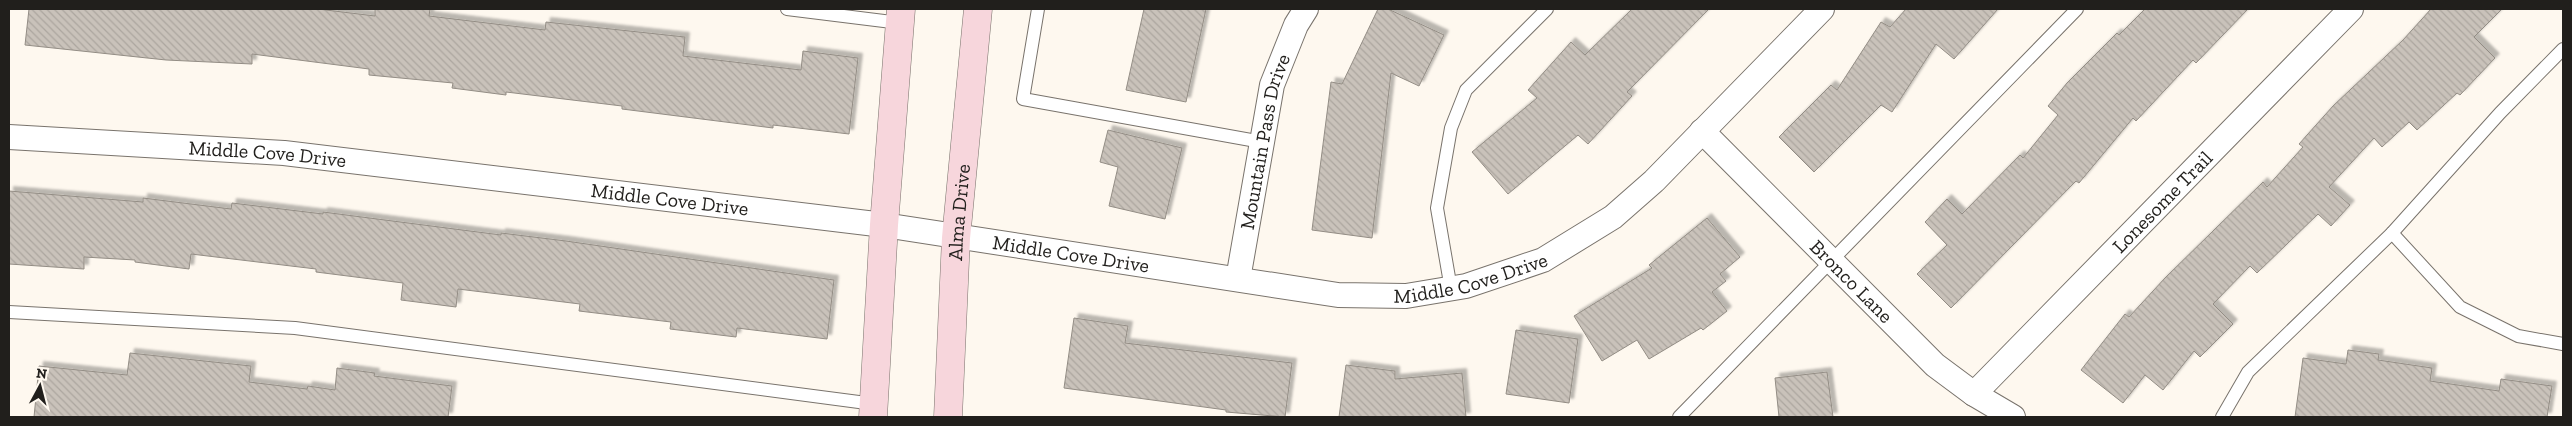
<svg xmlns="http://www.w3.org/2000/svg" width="2572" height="426" font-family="'Zilla Slab',serif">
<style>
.building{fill:url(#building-back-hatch);stroke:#938d85;filter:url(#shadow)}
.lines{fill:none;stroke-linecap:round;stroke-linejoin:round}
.lane-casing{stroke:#79736c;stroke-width:14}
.street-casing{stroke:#79736c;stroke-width:26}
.secondary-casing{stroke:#79736c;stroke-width:29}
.lane{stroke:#fff;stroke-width:12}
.street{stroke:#fff;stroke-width:24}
.secondary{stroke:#f7d6dc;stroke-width:28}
.labels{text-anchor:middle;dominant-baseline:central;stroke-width:4.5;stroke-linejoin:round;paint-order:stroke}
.street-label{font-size:20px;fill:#211f1c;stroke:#fef8ef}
</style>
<defs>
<pattern id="building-back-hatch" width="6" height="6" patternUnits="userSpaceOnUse" patternTransform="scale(1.25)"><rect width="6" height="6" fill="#c9c2ba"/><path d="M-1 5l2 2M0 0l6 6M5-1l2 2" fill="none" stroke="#aca69f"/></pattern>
<filter id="shadow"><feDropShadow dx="4.5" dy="-4.5" stdDeviation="1" flood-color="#0004"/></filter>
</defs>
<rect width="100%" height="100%" fill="#fef8ef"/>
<g class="building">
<path d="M 29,9 L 318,9 L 375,16 L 375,9 L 430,9 L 429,16 L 545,30 L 546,22 L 685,37 L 683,56 L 801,70 L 803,51 L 858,58 L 849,134 L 773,125 L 773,128 L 622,109 L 622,106 L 506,92 L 506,95 L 452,88 L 453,83 L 369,75 L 369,69 L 252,54 L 252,64 L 166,60 L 25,45 Z"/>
<path d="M 1144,9 L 1206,9 L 1186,102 L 1126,90 Z"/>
<path d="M 1378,9 L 1388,9 L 1444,35 L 1419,86 L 1391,73 L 1372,238 L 1312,230 L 1331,82 L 1342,84 Z"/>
<path d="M 1632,9 L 1709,9 L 1627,92 L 1632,96 L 1588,144 L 1578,135 L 1508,194 L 1472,152 L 1537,98 L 1528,90 L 1571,42 L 1585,55 Z"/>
<path d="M 1906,9 L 1998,9 L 1954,59 L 1936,44 L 1892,112 L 1881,105 L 1814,172 L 1779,137 L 1831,85 L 1837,90 L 1881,22 L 1890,27 Z"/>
<path d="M 2145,9 L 2248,9 L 2196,63 L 2193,60 L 2136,121 L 2133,118 L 2079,183 L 2076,181 L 1951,308 L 1917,274 L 1947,245 L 1925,222 L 1947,199 L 1962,214 L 2020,155 L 2023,158 L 2058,115 L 2048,106 L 2067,83 L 2117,33 L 2119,35 Z"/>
<path d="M 2431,9 L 2502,9 L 2474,37 L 2495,58 L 2460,95 L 2457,93 L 2417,130 L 2409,122 L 2382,147 L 2374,138 L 2329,187 L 2350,205 L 2331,226 L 2318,214 L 2257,273 L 2250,266 L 2213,304 L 2233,324 L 2200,357 L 2194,351 L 2163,390 L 2145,375 L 2123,403 L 2081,370 L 2125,314 L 2129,317 L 2165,278 L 2263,182 L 2267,187 L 2303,147 L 2299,144 L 2333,106 L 2403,40 Z"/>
<path d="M 1108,130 L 1182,148 L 1165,219 L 1109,206 L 1118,167 L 1100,162 Z"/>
<path d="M 9,191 L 143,202 L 143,198 L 231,209 L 232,203 L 323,214 L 323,212 L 501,235 L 501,233 L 566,241 L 834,280 L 827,339 L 737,328 L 736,337 L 670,329 L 671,322 L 579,311 L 580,304 L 458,289 L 456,307 L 401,300 L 403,283 L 316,272 L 316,269 L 191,254 L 189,269 L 135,262 L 135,260 L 84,257 L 84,269 L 9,264 Z"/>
<path d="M 1707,218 L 1740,257 L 1720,274 L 1726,281 L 1712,292 L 1727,311 L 1703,330 L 1701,328 L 1649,359 L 1637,340 L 1602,361 L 1574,316 L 1652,268 L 1649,265 Z"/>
<path d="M 1074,318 L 1128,326 L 1125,343 L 1292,363 L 1285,417 L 1226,412 L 1226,410 L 1064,388 Z"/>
<path d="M 1516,330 L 1578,339 L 1569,403 L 1506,394 Z"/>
<path d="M 2348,350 L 2379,354 L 2378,360 L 2432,368 L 2430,381 L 2499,391 L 2501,379 L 2552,386 L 2547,417 L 2295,417 L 2303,358 L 2346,364 Z"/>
<path d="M 130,353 L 251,366 L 249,382 L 307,389 L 308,386 L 335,390 L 337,368 L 375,373 L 374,376 L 452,386 L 448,417 L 34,417 L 39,366 L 127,375 Z"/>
<path d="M 1346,365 L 1395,371 L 1395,379 L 1462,373 L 1466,417 L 1339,417 Z"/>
<path d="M 1827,372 L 1833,417 L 1779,417 L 1775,378 Z"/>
</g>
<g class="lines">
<g class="lane-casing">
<g id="lane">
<path d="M 787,9 L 900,23"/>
<path d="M 1038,9 L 1023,99 L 1262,142"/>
<path d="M 2392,233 L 2460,307 L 2518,336 L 2563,344"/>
<path d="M 1451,289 L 1437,208 L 1451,128 L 1466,90 L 1547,9"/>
<path d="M 9,312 L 295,328 L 874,404"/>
<path d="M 1679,417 L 2077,9"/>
<path d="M 2222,417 L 2248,372 L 2392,233 L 2500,113 L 2563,49"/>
</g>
</g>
<g class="street-casing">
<g id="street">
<path id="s1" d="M 1702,131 L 1935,365 L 1974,394 L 2013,417"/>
<path id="s2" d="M 9,137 L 284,153 L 884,225 L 1338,295 L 1406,296 L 1466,286 L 1543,260 L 1613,217 L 1654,181 L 1822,9"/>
<path id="s3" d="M 1238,279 L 1272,85 L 1296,25 L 1306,9"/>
<path id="s4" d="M 1974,394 L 2351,9"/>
</g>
</g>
<g class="secondary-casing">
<g id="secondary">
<path d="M 873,417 L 884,225 L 901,9"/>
<path id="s5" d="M 948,417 L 956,238 L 978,9"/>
</g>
</g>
<use href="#lane" class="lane"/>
<use href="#street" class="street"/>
<use href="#secondary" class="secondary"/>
</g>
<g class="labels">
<g class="street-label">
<text stroke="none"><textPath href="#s3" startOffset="140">Mountain Pass Drive</textPath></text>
<text stroke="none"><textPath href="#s2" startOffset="259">Middle Cove Drive</textPath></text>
<text stroke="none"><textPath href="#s2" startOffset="664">Middle Cove Drive</textPath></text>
<text stroke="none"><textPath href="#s4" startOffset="269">Lonesome Trail</textPath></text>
<text stroke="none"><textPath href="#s5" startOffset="205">Alma Drive</textPath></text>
<text stroke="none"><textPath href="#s2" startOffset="1069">Middle Cove Drive</textPath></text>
<text stroke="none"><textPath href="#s2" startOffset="1474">Middle Cove Drive</textPath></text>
<text stroke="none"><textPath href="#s1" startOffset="212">Bronco Lane</textPath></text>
</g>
</g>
<rect width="2572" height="426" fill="none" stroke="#211f1c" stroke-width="20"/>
<g transform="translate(40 386) rotate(7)" stroke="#fef8ef" stroke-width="4" paint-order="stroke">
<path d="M0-4L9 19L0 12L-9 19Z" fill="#211f1c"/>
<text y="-8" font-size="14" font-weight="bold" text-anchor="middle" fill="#211f1c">N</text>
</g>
</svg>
